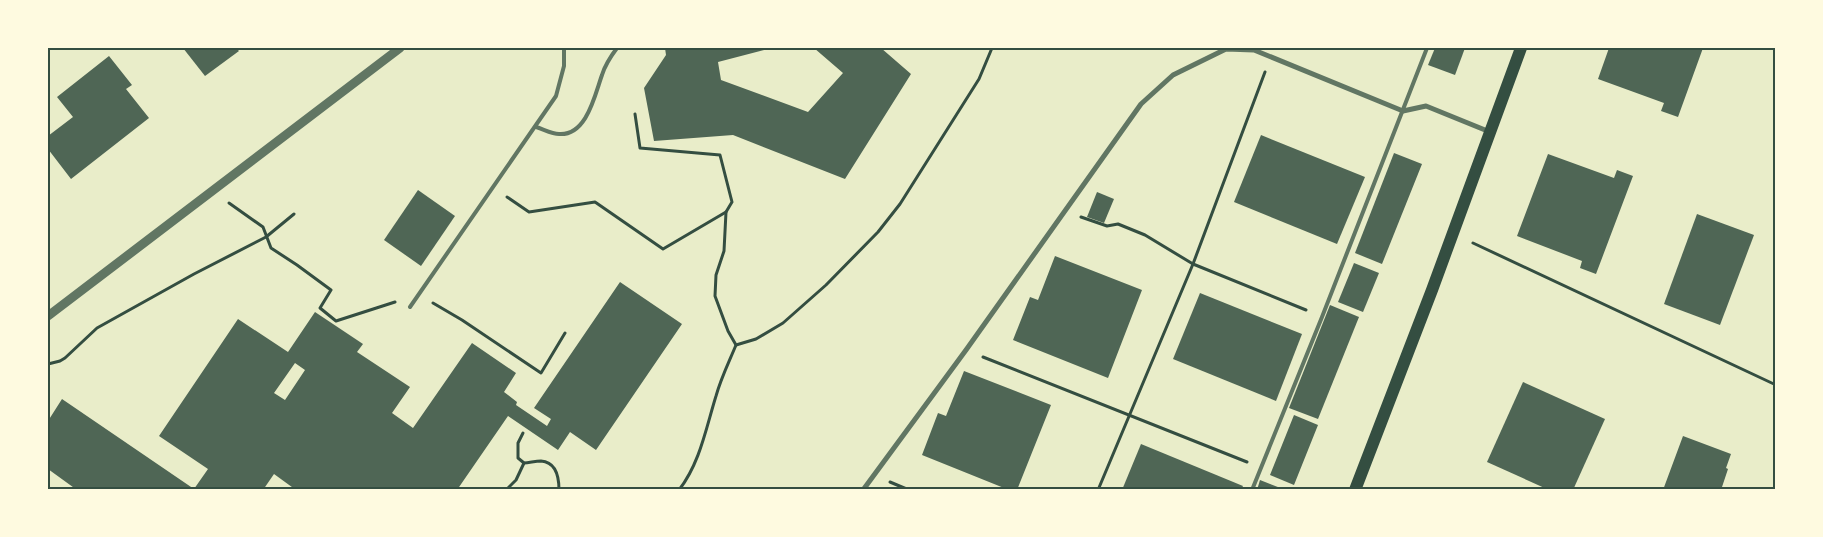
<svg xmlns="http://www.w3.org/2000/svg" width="1823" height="537" font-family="'PT Sans Narrow',sans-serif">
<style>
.building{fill:#4f6655;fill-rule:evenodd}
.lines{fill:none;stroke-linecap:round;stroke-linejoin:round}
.path{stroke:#344e41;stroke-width:3}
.service{stroke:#617663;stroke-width:4}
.minor{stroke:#617663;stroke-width:5}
.tertiary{stroke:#617663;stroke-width:9}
.primary{stroke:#344e41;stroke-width:12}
.neatline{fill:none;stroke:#344e41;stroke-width:2}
</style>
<rect width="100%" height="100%" fill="#e9edc9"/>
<g class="building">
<path d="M 183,48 L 236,48 L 239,51 L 205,76 Z"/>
<path d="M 665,48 L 772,48 L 718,62 L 721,80 L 808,112 L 843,73 L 814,48 L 881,48 L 911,74 L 845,179 L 733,135 L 654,141 L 644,88 L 666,55 Z"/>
<path d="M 1435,48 L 1465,48 L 1455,75 L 1428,65 Z"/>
<path d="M 1609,48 L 1703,48 L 1678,117 L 1661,111 L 1664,103 L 1598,79 Z"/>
<path d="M 109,56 L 132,85 L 126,89 L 149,118 L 71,179 L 48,149 L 48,136 L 73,117 L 57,97 Z"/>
<path d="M 1261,135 L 1365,177 L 1337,244 L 1234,202 Z"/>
<path d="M 1394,153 L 1422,164 L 1382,264 L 1355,253 Z"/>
<path d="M 1548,154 L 1614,178 L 1617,170 L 1633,176 L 1596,274 L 1580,268 L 1582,261 L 1517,236 Z"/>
<path d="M 418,190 L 455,216 L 421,266 L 384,240 Z"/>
<path d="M 1097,192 L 1114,199 L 1104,223 L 1087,217 Z"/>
<path d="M 1697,214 L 1754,235 L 1720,325 L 1664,304 Z"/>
<path d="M 1055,256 L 1142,290 L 1108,378 L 1013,340 L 1030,297 L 1038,300 Z"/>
<path d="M 1354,263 L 1379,273 L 1363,312 L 1338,302 Z"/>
<path d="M 620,282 L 682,324 L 596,450 L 570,432 L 558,450 L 508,416 L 457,490 L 296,490 L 274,474 L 263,490 L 77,490 L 48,469 L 48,421 L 62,399 L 194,489 L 208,469 L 159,436 L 238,319 L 288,352 L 315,312 L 363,344 L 357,352 L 410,387 L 392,413 L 413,428 L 472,343 L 516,373 L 504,392 L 517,402 L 516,405 L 547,426 L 551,419 L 534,408 ZM 295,363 L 305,370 L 285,400 L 274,393 Z"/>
<path d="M 1200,293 L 1302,334 L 1276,401 L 1173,359 Z"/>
<path d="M 1330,305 L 1359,317 L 1318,419 L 1289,408 Z"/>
<path d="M 964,371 L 1051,405 L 1017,490 L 1009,490 L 922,455 L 938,413 L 946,416 Z"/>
<path d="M 1523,382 L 1605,419 L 1573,490 L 1549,490 L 1487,462 Z"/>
<path d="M 1294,415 L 1318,425 L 1294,485 L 1270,475 Z"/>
<path d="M 1683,436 L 1731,454 L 1726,468 L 1728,469 L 1721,490 L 1663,490 Z"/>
<path d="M 1141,444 L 1243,486 L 1241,490 L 1122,490 Z"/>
<path d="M 1260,480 L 1283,489 L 1283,490 L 1257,490 Z"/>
</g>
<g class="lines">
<g class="path">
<path d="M 507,197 L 529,212 L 595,202 L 663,249 L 726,212 L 732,202 L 720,155 L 640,148 L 635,114"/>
<path d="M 229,203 L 263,227 L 271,248 L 297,265 L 331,290 L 320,308 L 336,321 L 395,302"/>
<path d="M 1081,217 L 1107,226 L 1118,224 L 1145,235 L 1193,264 L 1306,310"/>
<path d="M 1473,243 L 1776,385"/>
<path d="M 433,303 L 462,320 L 541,373 L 565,333"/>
<path d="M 736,345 L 756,339 L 783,323 L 826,285 L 878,232 L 900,204 L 979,79 L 992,48"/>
<path d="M 983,357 L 1247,462"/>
<path d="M 48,364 L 60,361 L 65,358 L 97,328 L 194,274 L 266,237 L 294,214"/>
<path d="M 523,433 L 518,443 L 518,458 L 524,463 C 529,463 535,461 541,461 C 556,462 559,477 559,490"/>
<path d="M 890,482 L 909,490"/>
<path d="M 506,490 L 516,480 L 524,463"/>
<path d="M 679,490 C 700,463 706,428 716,396 C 721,378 729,362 736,345 L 728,331 L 715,296 L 716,275 L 724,251 L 726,212"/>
<path d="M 1098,490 L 1193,264 L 1265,72"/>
<path d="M 1775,490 L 1776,485"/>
</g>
<g class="service">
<path d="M 536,127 C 543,129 552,134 559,134 C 587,136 595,94 602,75 C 605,65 611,56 617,48"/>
<path d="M 410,307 L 556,96 L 564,66 L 564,48"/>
<path d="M 1252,490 L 1322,317 L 1427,48"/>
</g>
<path class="minor" d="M 863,490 L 966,350 L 1141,104 L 1173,75 L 1226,49 L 1254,50 L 1403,111 L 1426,106 L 1490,132"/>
<path class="tertiary" d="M 48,316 L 400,48"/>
<path class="primary" d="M 1355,490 L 1432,290 L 1521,48"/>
</g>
<rect width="1823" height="537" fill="none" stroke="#fefae0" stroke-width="98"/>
<rect x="49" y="49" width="1725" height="439" class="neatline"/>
</svg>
